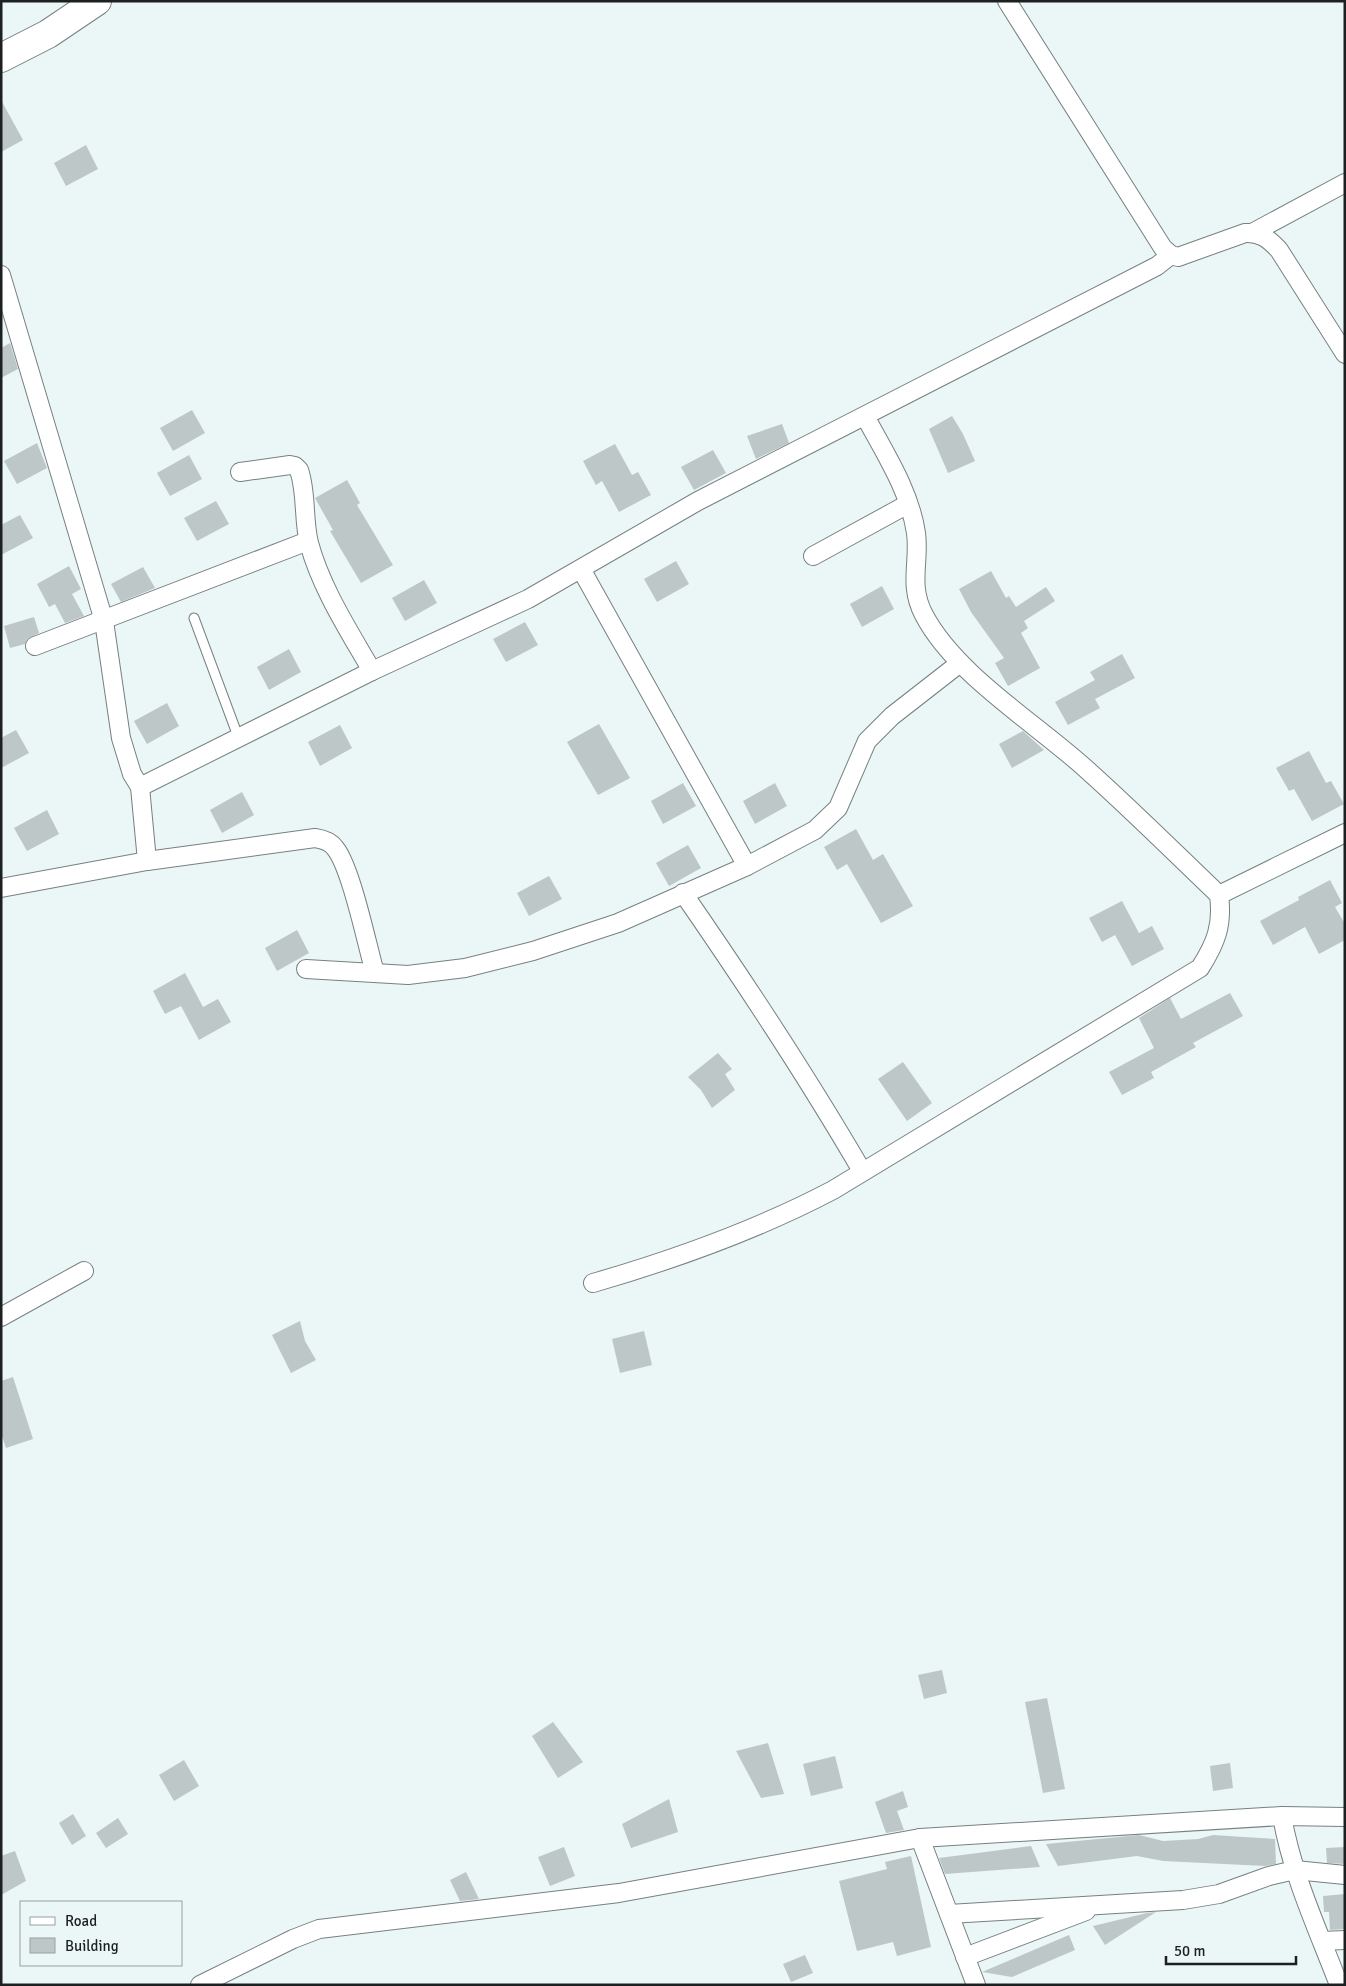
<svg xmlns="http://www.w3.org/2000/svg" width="1346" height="1986" font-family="Signika,sans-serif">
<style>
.building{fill:#bdc7c7}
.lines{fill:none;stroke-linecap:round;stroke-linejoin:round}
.lane-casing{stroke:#778080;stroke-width:11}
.street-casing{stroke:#778080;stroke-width:20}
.highway-casing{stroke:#778080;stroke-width:30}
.lane{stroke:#fff;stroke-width:9}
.street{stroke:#fff;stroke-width:18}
.highway{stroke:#fff;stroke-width:28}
</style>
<rect width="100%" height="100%" fill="#ebf6f6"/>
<g class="building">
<path d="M 1,100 L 23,140 L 1,152 Z"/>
<path d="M 86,145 L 98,169 L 66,186 L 54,163 Z"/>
<path d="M 10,343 L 18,369 L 1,378 L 1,348 Z"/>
<path d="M 192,410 L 205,433 L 173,451 L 160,428 Z"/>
<path d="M 952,416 L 963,434 L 975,461 L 948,473 L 929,429 Z"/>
<path d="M 782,424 L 789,443 L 756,459 L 747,436 Z"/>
<path d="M 37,443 L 47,468 L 17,484 L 4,461 Z"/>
<path d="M 615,444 L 632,475 L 638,472 L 651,495 L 619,512 L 602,481 L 596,485 L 583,461 Z"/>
<path d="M 713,450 L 726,473 L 694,490 L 681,467 Z"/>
<path d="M 189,455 L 202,479 L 170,496 L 157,473 Z"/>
<path d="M 347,480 L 360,503 L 357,505 L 393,565 L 361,583 L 330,531 L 333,530 L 315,498 Z"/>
<path d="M 216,501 L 229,524 L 197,541 L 184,518 Z"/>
<path d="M 20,515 L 33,538 L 1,555 L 1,525 Z"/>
<path d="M 676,561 L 689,584 L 657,602 L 644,579 Z"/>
<path d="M 69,566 L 81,589 L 72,594 L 84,616 L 65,623 L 55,604 L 49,607 L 37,584 Z"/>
<path d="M 143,567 L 155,588 L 121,602 L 111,584 Z"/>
<path d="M 991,571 L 1006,598 L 1009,596 L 1016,607 L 1046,587 L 1055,601 L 1024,621 L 1028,628 L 1021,633 L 1040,668 L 1008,686 L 995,663 L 1004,658 L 971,612 L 959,589 Z"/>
<path d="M 424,580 L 437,603 L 405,621 L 392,598 Z"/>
<path d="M 882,586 L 894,609 L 862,627 L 850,604 Z"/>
<path d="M 34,617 L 39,633 L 27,639 L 25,644 L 10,648 L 4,626 Z"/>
<path d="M 525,622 L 538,645 L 506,662 L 493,639 Z"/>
<path d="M 289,649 L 301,672 L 269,690 L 257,667 Z"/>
<path d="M 1122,654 L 1135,678 L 1095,699 L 1100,708 L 1068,725 L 1055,702 L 1095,680 L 1090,672 Z"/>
<path d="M 167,703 L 179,726 L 147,744 L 134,721 Z"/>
<path d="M 599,724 L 630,778 L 598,795 L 567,742 Z"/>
<path d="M 340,725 L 352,748 L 320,766 L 308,742 Z"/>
<path d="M 16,730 L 29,753 L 1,768 L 1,738 Z"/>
<path d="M 1023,731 L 1044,750 L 1012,768 L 999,744 Z"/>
<path d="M 1309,751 L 1326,783 L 1331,781 L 1344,804 L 1312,821 L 1294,789 L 1289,791 L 1276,768 Z"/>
<path d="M 683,783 L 696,806 L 663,824 L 651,801 Z"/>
<path d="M 775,783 L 787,806 L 755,824 L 743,801 Z"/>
<path d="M 242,792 L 254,815 L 222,833 L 210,810 Z"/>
<path d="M 47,810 L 59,834 L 27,851 L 14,828 Z"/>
<path d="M 856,829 L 873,860 L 883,854 L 913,906 L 881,923 L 847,864 L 837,870 L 824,847 Z"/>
<path d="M 688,845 L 701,868 L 669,886 L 656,863 Z"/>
<path d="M 549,876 L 562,899 L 529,916 L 517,893 Z"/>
<path d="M 1330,880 L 1342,903 L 1335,907 L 1345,924 L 1345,940 L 1319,954 L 1305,927 L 1273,945 L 1260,921 L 1299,900 L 1298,897 Z"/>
<path d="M 1122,901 L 1139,933 L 1152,926 L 1164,949 L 1132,966 L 1115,935 L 1102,942 L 1089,918 Z"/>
<path d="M 297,930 L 309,953 L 277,971 L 265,948 Z"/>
<path d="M 185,973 L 203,1007 L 218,999 L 231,1022 L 199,1040 L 181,1006 L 165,1014 L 153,991 Z"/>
<path d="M 1230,993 L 1243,1016 L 1193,1043 L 1196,1047 L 1151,1072 L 1154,1078 L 1122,1095 L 1109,1072 L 1154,1048 L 1139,1018 L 1170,998 L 1181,1019 Z"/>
<path d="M 718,1053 L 732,1069 L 725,1074 L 735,1090 L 712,1108 L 701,1090 L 688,1077 Z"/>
<path d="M 903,1062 L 932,1103 L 907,1121 L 878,1079 Z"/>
<path d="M 300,1321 L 305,1341 L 316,1360 L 291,1373 L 272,1335 Z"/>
<path d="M 644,1331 L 652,1365 L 620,1373 L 612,1339 Z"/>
<path d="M 13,1377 L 33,1439 L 6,1448 L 1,1433 L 1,1381 Z"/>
<path d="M 942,1670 L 947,1693 L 924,1699 L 918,1675 Z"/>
<path d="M 1047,1698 L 1065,1789 L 1043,1793 L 1025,1702 Z"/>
<path d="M 553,1722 L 583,1762 L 558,1778 L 532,1736 Z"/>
<path d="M 768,1743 L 784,1794 L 761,1798 L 736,1751 Z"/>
<path d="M 835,1756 L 843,1788 L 811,1796 L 803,1764 Z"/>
<path d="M 184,1760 L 199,1786 L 174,1801 L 159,1775 Z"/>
<path d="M 1230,1763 L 1233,1788 L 1213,1791 L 1210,1766 Z"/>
<path d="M 903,1791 L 908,1807 L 897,1811 L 904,1830 L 886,1833 L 875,1802 Z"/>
<path d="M 669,1799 L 678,1832 L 631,1848 L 622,1824 Z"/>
<path d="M 73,1814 L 86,1836 L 72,1845 L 59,1823 Z"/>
<path d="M 118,1818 L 128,1834 L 106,1848 L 96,1833 Z"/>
<path d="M 1139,1835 L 1163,1841 L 1198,1839 L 1213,1835 L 1275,1839 L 1276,1864 L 1265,1866 L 1163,1861 L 1137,1856 L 1058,1866 L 1046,1844 Z"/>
<path d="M 1031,1846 L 1040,1867 L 945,1874 L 939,1858 Z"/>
<path d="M 564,1847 L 575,1876 L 550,1886 L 538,1857 Z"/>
<path d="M 1345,1847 L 1345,1864 L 1327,1863 L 1326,1848 Z"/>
<path d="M 15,1851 L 26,1881 L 1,1895 L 1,1856 Z"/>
<path d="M 911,1856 L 931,1947 L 897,1956 L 893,1942 L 857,1951 L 839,1881 L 887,1869 L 885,1862 Z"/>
<path d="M 466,1872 L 479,1899 L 460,1901 L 450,1880 Z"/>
<path d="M 1345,1894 L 1345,1929 L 1330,1930 L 1329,1912 L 1324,1912 L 1323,1896 Z"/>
<path d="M 1156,1912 L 1105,1945 L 1093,1926 L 1147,1913 Z"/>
<path d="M 1069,1935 L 1075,1950 L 1012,1977 L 982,1972 Z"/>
<path d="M 805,1955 L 813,1973 L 791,1982 L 783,1964 Z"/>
</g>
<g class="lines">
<g class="lane-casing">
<path id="lane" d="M 194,618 L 239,739"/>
</g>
<g class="street-casing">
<g id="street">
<path d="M 1007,1 L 1163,248 L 1171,255 L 1178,257 L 1245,233 C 1260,232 1269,239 1279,250 L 1345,354"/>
<path d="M 1254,232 L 1345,183"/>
<path d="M 1,275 L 104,621 L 121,738 L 132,774 L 140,787 L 372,671 L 528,599 L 698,501 L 1157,266 L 1171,255"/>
<path d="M 240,472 L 290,465 L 295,466 L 299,470 C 307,493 303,519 309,543 C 321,588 349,631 372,671"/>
<path d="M 813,556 L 908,504"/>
<path d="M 581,569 L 747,866"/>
<path d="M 35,646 L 308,541"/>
<path d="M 140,787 L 147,861"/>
<path d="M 1,888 L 147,861 L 315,838 C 322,839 330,841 335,848 C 351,867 367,945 375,973"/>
<path d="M 683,893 C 746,984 806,1075 862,1171"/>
<path d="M 1219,895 L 1345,833"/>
<path d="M 306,969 L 408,975 L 465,968 L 533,951 L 618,923 L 747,866 L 815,830 L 838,808 L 867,741 L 892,716 L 960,663"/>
<path d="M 593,1283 C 676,1259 757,1230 833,1190 L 1200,968 C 1216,943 1223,925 1219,895 C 1175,853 1131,809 1085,768 C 1034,722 955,674 924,615 C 908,585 920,562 916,533 C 910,491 884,452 865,416"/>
<path d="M 1,1317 L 84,1271"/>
<path d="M 1282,1816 C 1292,1875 1318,1930 1339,1985"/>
<path d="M 920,1838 L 976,1985"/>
<path d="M 949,1914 L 1183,1900 L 1219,1894 L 1269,1876 L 1295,1870 L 1345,1875"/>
<path d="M 1322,1941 L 1345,1940"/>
<path d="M 965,1957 L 1086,1911"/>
<path d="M 200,1985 L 293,1939 L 319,1929 L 619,1893 L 920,1838 L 1282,1816 L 1345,1817"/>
</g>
</g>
<g class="highway-casing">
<path id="highway" d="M 1,58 L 48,34 L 97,1"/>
</g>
<use href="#lane" class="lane"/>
<use href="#street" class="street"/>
<use href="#highway" class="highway"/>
</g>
<rect width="1346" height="1986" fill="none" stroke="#1d2020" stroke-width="5"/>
<rect x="20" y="1901" width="162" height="65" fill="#ebf6f6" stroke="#99a0a0"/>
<rect x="30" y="1917" width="25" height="8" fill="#ffffff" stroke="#99a0a0"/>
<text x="65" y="1926" font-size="15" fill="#1d2020">Road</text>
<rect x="30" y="1938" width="25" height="15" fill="#bdc7c7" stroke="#99a0a0"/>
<text x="65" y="1951" font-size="15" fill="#1d2020">Building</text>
<path d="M1166 1956v8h130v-8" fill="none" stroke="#1d2020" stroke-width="2.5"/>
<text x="1174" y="1956" font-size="15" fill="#1d2020" stroke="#ebf6f6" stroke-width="4" paint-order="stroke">50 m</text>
</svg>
